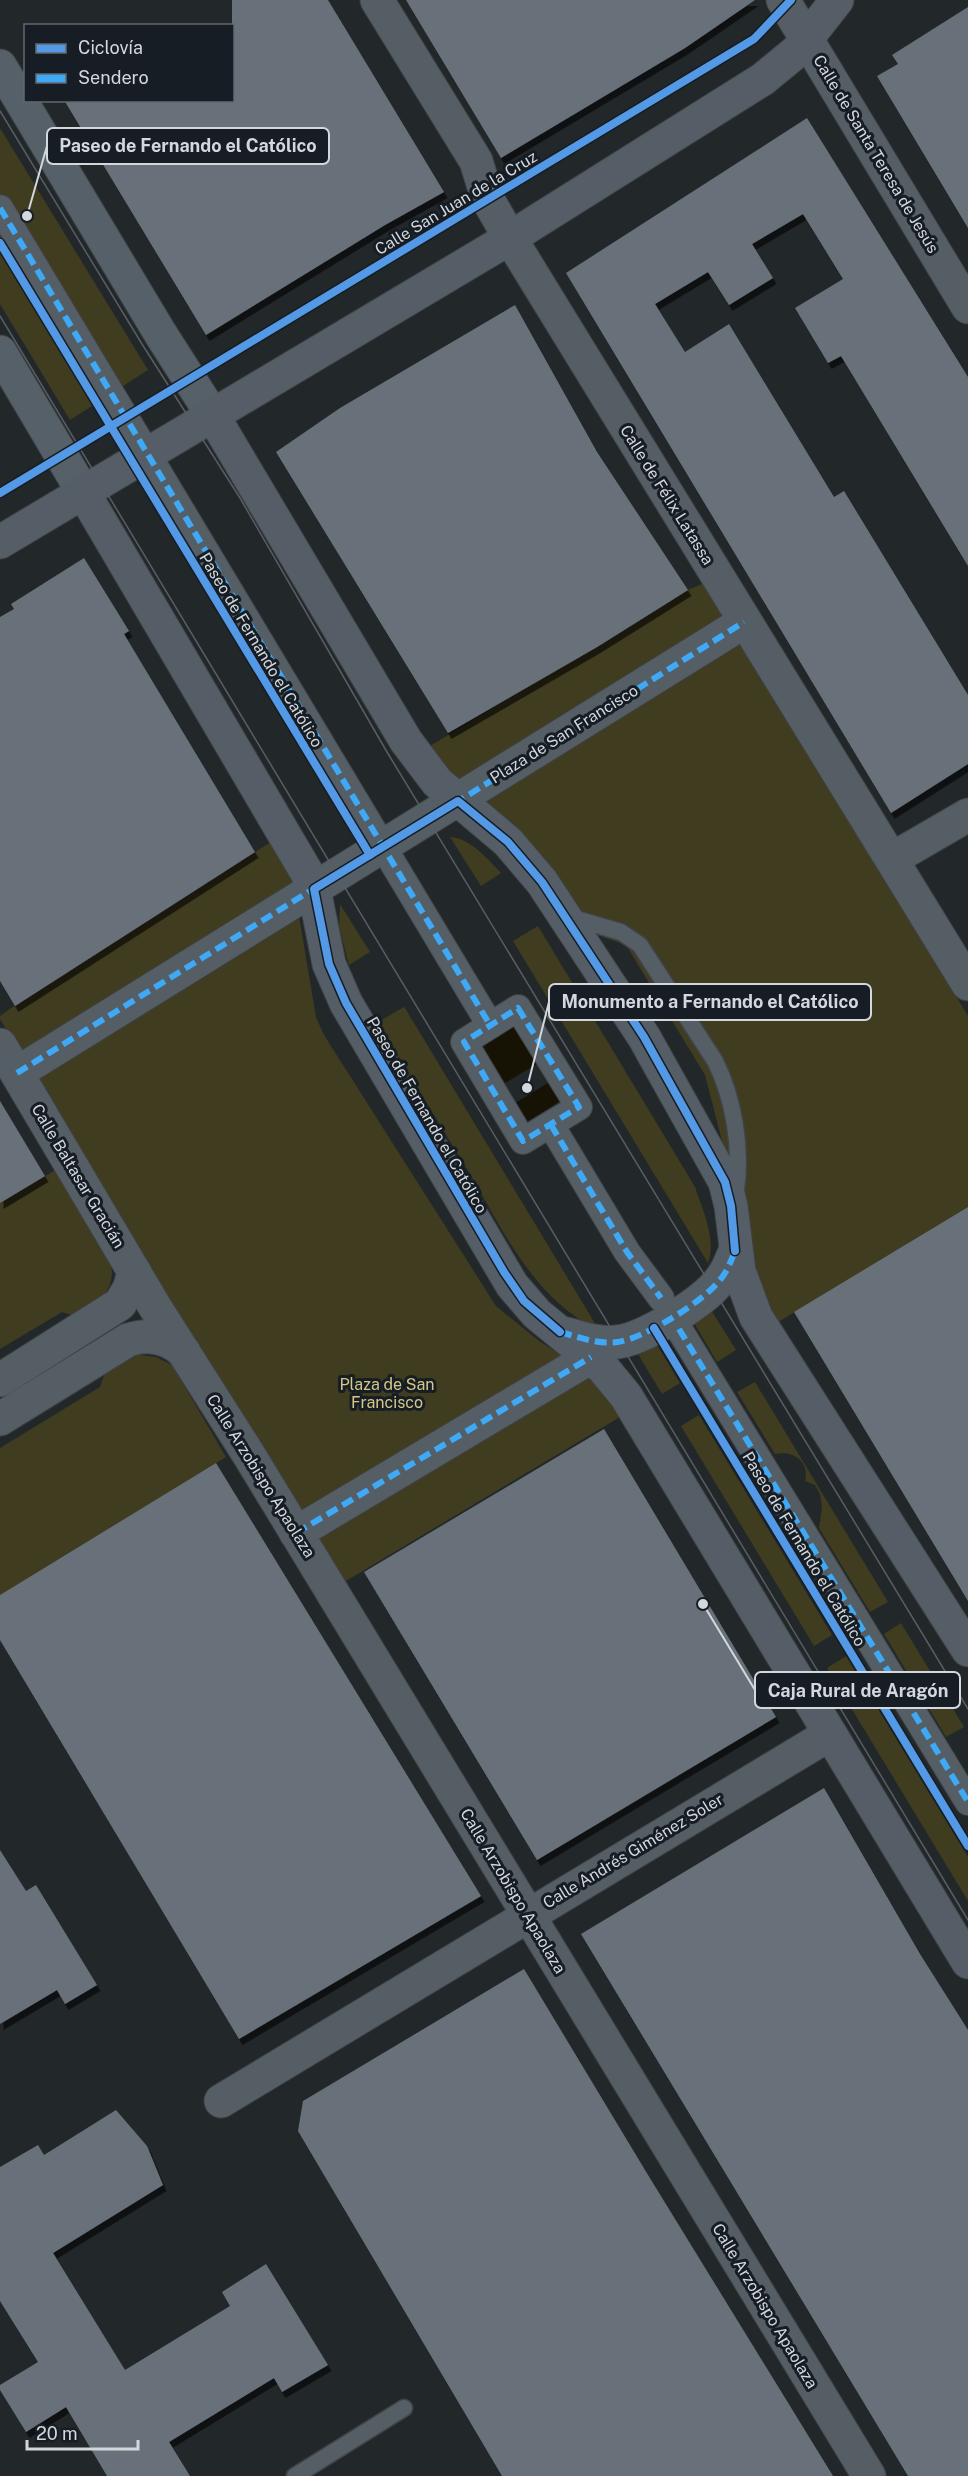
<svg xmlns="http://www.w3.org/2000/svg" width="968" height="2476" font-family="'Public Sans',sans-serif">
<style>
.green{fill:#403c20}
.water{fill:#161204}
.building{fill:#687179;filter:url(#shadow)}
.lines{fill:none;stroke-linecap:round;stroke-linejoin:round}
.service-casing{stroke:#3f4346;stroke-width:19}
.pedestrian-casing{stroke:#3f4346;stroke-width:28}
.minor-casing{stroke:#3f4346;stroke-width:35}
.secondary-casing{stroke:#3f4346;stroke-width:35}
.primary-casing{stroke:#3f4346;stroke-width:35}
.service{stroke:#555d65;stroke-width:16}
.pedestrian{stroke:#555d65;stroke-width:26}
.minor{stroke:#555d65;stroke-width:33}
.secondary{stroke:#566068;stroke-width:33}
.primary{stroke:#555e66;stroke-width:33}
.tram{stroke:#595e65;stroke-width:1.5}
.quiet{stroke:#3fa9f5;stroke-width:6;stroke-dasharray:12 6;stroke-linecap:butt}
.cycleway-casing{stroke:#161d24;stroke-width:11}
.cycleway{stroke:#5399e6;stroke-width:8}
.labels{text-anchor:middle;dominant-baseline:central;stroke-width:6;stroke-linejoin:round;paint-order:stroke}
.street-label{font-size:16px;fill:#d3d8dd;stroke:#161d24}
.park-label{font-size:16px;fill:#d5c886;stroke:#161d24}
.leader{fill:none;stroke:#d3d8dd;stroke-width:2}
.callout-dot{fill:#d3d8dd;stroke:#161d24;stroke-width:2}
.callout{fill:#161d24;stroke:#d3d8dd;stroke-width:2}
.callout-label{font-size:18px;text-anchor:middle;font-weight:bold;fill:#d3d8dd}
</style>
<defs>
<filter id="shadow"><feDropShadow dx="3.5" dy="6" stdDeviation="0" flood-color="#0009"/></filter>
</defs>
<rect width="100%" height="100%" fill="#22272a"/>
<g class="green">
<path d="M 0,128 L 148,370 L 70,420 L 0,304 Z"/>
<path d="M 706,582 L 968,1016 L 968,1207 L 770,1327 L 705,1075 L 626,945 L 583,930 L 425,749 L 688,590 Z"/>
<path d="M 450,837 C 471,838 488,860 501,873 L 481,886 Z"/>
<path d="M 274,840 L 294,886 L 316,1017 L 324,1035 L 496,1306 L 539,1341 L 587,1371 L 625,1414 L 341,1584 C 226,1397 115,1206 0,1019 L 0,1016 L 14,1006 Z"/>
<path d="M 340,904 L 370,952 L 349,965 L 339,927 Z"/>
<path d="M 538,926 L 695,1187 C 702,1208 717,1240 708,1263 L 513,941 Z"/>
<path d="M 404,1007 L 405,1008 L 599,1330 C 533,1300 501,1226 466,1167 C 436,1119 407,1071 378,1022 Z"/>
<path d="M 57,1169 L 110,1261 C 118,1288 99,1301 81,1318 L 62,1312 L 0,1349 L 0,1203 Z"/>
<path d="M 711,1310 L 736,1350 L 717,1362 L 693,1321 Z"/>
<path d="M 656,1343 L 680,1383 L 662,1394 L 638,1354 Z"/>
<path d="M 133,1354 L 156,1357 L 172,1365 L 226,1457 L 0,1595 L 0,1448 L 100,1387 L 107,1367 Z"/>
<path d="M 755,1382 L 888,1602 L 870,1612 L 819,1528 L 822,1507 L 820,1494 L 815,1485 L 805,1481 C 810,1461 793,1450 775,1454 L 737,1392 Z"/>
<path d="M 699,1415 L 832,1635 L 814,1646 L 681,1426 Z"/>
<path d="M 901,1623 L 964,1727 L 946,1737 L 884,1634 Z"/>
<path d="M 846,1656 L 968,1857 L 968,1901 L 827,1668 Z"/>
</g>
<g class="water">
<path d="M 516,1024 L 540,1062 L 500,1086 L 477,1047 Z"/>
<path d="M 551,1081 L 562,1100 L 523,1124 L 512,1105 Z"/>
</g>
<g class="building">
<path d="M 232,0 L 328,0 L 444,192 L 385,225 L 206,335 L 64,100 L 232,100 Z"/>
<path d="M 406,0 L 755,0 L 685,48 L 501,158 Z"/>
<path d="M 968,7 L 968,228 L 877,76 L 898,64 L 892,55 Z"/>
<path d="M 807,118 L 968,377 L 968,566 L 841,356 L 828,363 L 795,308 L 843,279 L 803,214 L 752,244 L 773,278 L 729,305 L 708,272 L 655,304 L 685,352 L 729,324 L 834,497 L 844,491 L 968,695 L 968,764 L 891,813 L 566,273 Z"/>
<path d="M 515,305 L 597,452 L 688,590 L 597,647 L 448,733 L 276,452 L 340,408 Z"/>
<path d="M 84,558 L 129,631 L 124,634 L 255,852 L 15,1006 L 0,981 L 0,617 L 14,609 L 11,604 Z"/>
<path d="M 0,1101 L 45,1176 L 0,1203 Z"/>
<path d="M 968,1207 L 968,1601 L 794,1312 Z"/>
<path d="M 604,1429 L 776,1717 L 537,1860 L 364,1572 Z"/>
<path d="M 216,1463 L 481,1896 L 239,2039 L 0,1640 L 0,1595 Z"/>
<path d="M 824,1788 L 920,1954 L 968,2030 L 968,2476 L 908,2476 L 581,1934 Z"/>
<path d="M 0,1850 L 26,1891 L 36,1885 L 97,1985 L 65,2004 L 57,1990 L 0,2024 Z"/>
<path d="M 524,1969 L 648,2175 L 833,2476 L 502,2476 L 298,2131 L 303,2101 Z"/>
<path d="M 116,2110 L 147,2146 L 163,2185 L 53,2253 L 125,2370 L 230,2306 L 222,2292 L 266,2264 L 328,2365 L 282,2392 L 274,2378 L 169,2442 L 190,2476 L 107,2476 L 66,2407 L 26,2432 L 0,2390 L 0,2385 L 38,2362 L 0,2301 L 0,2167 L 38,2145 L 44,2155 Z"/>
</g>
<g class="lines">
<g class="service-casing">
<g id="service">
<path d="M 566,916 L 621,932 L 640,945 L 715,1061 C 734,1099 742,1148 736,1191"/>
<path d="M 295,2476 L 404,2408"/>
</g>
</g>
<g class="pedestrian-casing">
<g id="pedestrian">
<path d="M 0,208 L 490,1025"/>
<path d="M 518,1008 L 579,1107 L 523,1141 L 464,1042 Z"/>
<path d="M 551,1125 L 627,1252 L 661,1298"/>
<path d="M 679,1329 L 968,1802"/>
</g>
</g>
<g class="minor-casing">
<g id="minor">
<path d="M 377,0 L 476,161 L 488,200 L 510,238 L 968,984"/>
<path d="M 783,0 L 968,307"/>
<path d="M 892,859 L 968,815"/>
<path d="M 0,1045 L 155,1307 L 249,1455 L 869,2476"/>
<path d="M 17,1073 L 744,622"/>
<path d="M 567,1334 C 584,1339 600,1344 617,1342 C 644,1339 704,1302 720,1280 C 727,1272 731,1261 735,1251"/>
<path d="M 0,1380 L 120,1304 L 130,1287 L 134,1271"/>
<path d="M 0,1419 L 128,1340 C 149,1333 168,1337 184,1352"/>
<path d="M 296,1533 L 591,1357"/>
<path d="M 221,2101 L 830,1734"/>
</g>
</g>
<g class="secondary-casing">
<g id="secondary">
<path d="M 0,66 L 160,333 L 213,416"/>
<path d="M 0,352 L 83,492"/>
</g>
</g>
<g class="primary-casing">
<g id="primary">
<path d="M 213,416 L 406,741 L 437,782 L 508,842 L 542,882 L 644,1037 L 725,1182 L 731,1206 L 739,1271 L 756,1317 L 968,1650"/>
<path d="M 83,492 L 307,873 L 314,889 L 329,964 L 346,1003 L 512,1285 L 537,1314 L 603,1368 L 626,1396 L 968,1962"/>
<path d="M 0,542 L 510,238 L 763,79 L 797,51 L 837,0"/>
</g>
</g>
<use href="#service" class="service"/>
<use href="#pedestrian" class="pedestrian"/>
<use href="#minor" class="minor"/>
<use href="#secondary" class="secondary"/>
<use href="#primary" class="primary"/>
<g class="tram">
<path d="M 0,111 L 142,344 L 240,498 L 387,752 L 968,1709"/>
<path d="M 0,316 L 968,1920"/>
</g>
<g class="quiet">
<path d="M 0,208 L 490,1025"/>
<path d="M 454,804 L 744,622"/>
<path d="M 518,1008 L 579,1107 L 523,1141 L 464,1042 Z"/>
<path d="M 17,1073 L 318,886"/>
<path d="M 551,1125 L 627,1252 L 661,1298"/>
<path d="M 679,1329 L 968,1802"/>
<path d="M 560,1332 C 579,1337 598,1345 618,1342 C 645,1338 704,1301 720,1280 C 727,1272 731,1261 735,1251"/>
<path d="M 296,1533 L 591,1357"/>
</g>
<g class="cycleway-casing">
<g id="cycleway">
<path d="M 0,243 L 370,855"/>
<path d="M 0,493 L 754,39 L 791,0"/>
<path d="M 654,1328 L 968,1846"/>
<path d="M 560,1332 L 524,1301 L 504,1272 L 346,1003 L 329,964 L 314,889 L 458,801 L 508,842 L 542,882 L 644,1037 L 725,1182 L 731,1206 L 735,1251"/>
</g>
</g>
<use href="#cycleway" class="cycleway"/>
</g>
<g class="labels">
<g class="street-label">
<text transform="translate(876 154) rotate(59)">Calle de Santa Teresa de Jesús</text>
<text transform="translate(456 203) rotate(-31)">Calle San Juan de la Cruz</text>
<text transform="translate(667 495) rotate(58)">Calle de Félix Latassa</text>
<text transform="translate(261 650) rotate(59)">Paseo de Fernando el Católico</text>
<text transform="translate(564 734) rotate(-32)">Plaza de San Francisco</text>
<text transform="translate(427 1115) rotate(60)">Paseo de Fernando el Católico</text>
<text transform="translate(78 1176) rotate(59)">Calle Baltasar Gracián</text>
<text transform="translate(261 1476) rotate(58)">Calle Arzobispo Apaolaza</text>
<text transform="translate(804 1549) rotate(59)">Paseo de Fernando el Católico</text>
<text transform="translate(633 1851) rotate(-31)">Calle Andrés Giménez Soler</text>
<text transform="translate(513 1891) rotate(59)">Calle Arzobispo Apaolaza</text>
<text transform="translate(765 2306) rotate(59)">Calle Arzobispo Apaolaza</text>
</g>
<g class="park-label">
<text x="387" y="1384">Plaza de San<tspan x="387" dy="18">Francisco</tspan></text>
</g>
</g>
<path class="leader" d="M27 216L47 146M527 1088L549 1002M703 1604L755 1690"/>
<g class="callout-dot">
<circle cx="27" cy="216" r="6"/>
<circle cx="527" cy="1088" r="6"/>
<circle cx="703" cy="1604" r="6"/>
</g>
<g class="callout">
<rect x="47" y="128" width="282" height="36" rx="6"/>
<rect x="549" y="984" width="322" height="36" rx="6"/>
<rect x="755" y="1672" width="205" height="36" rx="6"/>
</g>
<g class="callout-label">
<text x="188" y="152">Paseo de Fernando el Católico</text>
<text x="710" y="1008">Monumento a Fernando el Católico</text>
<text x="858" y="1697">Caja Rural de Aragón</text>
</g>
<rect x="24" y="24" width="210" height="78" fill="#161d24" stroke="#62686e" stroke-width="1.5"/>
<rect x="36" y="44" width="30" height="9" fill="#5399e6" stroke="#62686e" stroke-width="1.5"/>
<text x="78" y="54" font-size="18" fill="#d3d8dd">Ciclovía</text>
<rect x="36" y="74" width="30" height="9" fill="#3fa9f5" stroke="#62686e" stroke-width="1.5"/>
<text x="78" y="84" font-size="18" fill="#d3d8dd">Sendero</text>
<path d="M27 2440v9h111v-9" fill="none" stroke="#d3d8dd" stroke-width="3"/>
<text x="36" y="2440" font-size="18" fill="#d3d8dd" stroke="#161d24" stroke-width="4.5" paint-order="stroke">20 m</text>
</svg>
